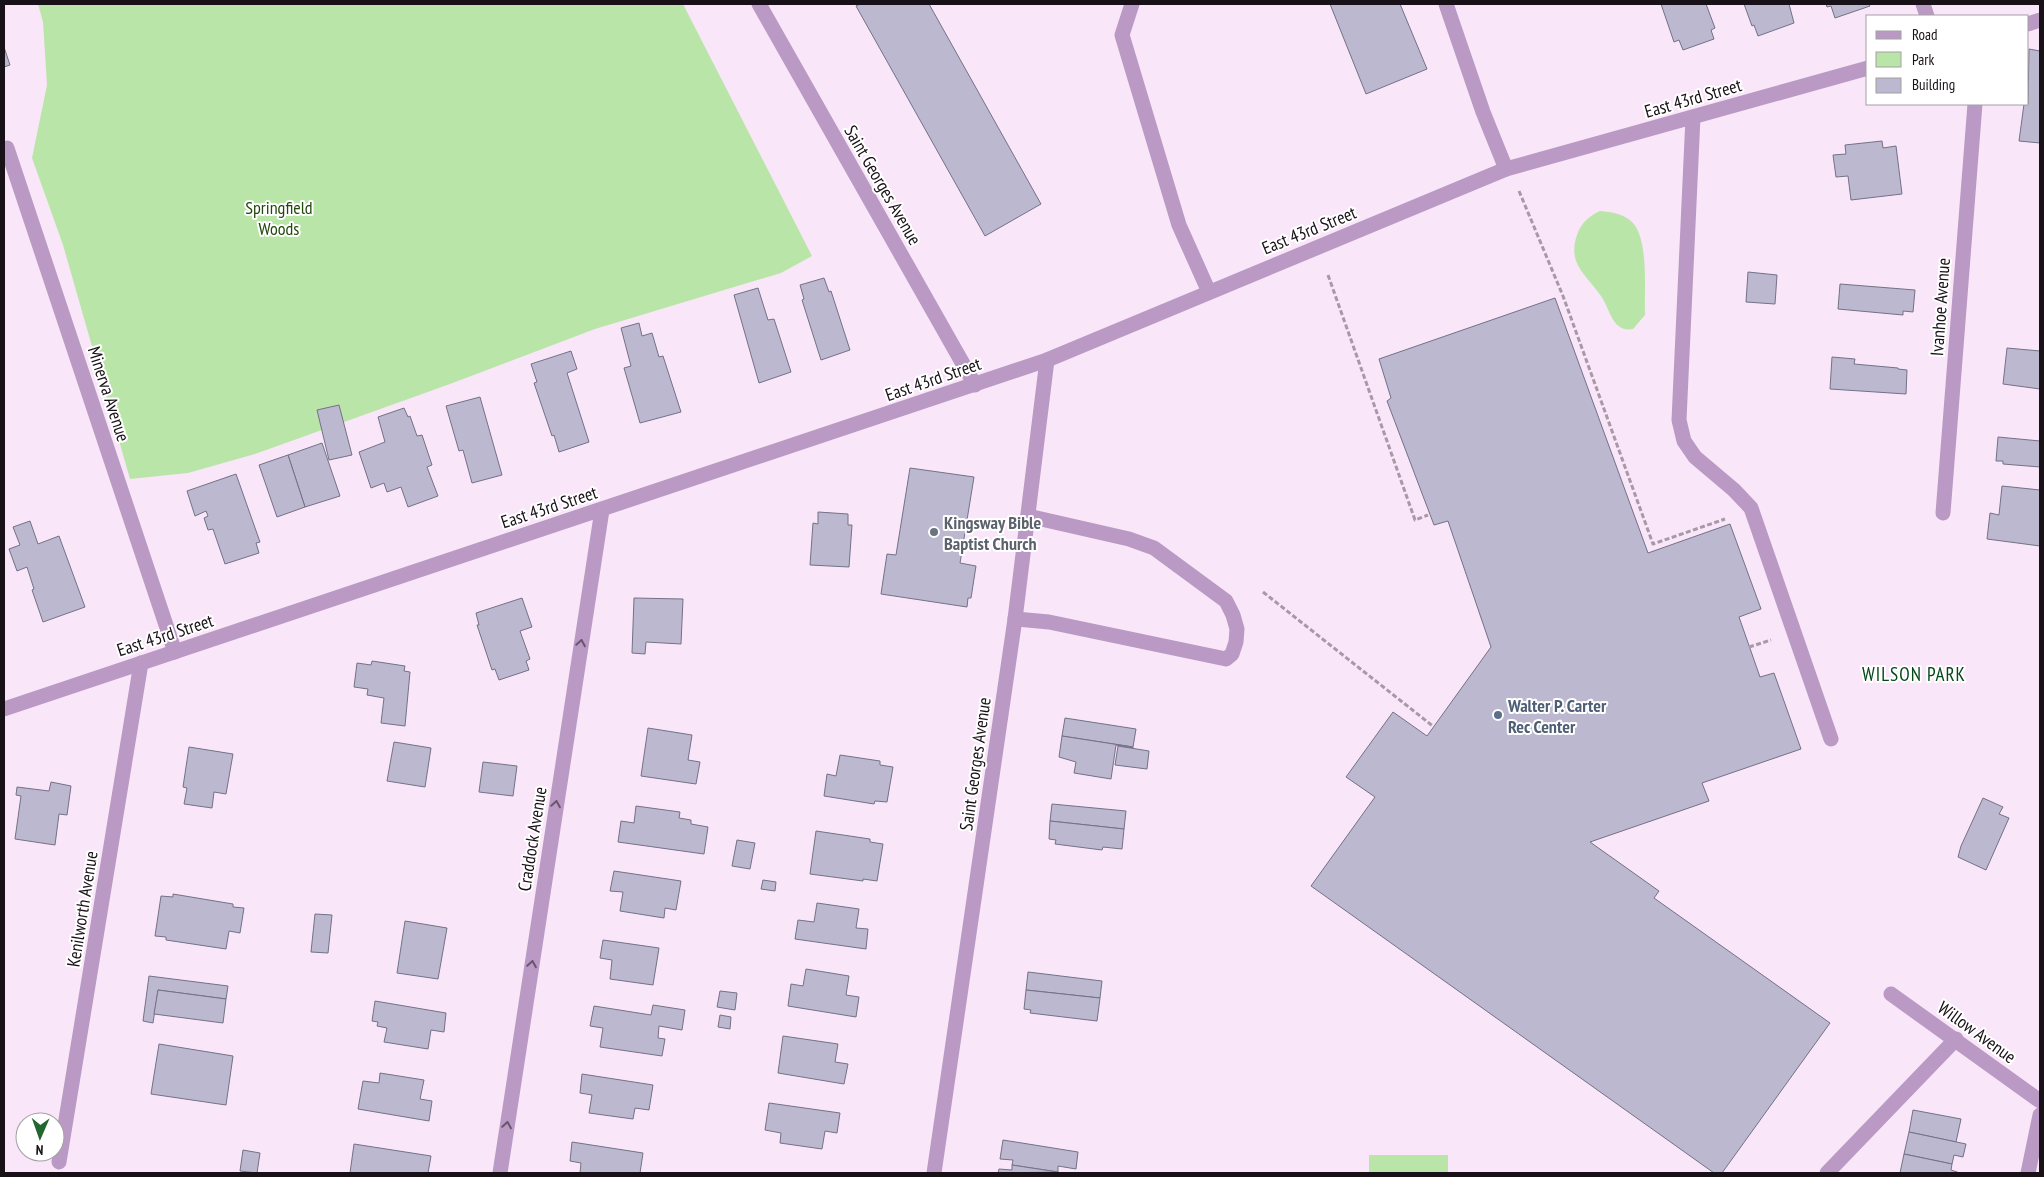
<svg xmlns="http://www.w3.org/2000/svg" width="2044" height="1177" font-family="'PT Sans Narrow',sans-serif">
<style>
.green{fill:#bae5a8}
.building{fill:#bbb8cf;stroke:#747187}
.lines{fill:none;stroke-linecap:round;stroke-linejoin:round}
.path{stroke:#a899a7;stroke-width:3;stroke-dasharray:5 2.5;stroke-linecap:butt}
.minor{stroke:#ba9ac4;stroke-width:15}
.oneway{stroke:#69566e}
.worship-dot{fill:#6b7280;stroke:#fff;stroke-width:2}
.service-dot{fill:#5c6f8a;stroke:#fff;stroke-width:2}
.labels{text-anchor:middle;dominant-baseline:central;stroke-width:4;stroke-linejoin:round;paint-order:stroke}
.street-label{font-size:18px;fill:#181117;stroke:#fff}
.park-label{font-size:18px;fill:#22490c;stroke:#fff}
.worship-label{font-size:18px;font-weight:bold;fill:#5b616d;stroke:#fff;text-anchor:start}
.service-label{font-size:18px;font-weight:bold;fill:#4e5e75;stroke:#fff;text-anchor:start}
.neighbourhood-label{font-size:19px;letter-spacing:1px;fill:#034819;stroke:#fff}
</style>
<rect width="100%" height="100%" fill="#fae6f9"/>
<g class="green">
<path d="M 38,4 L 683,4 L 812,256 L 781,273 L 595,329 L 450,384 L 255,454 L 188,473 L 130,479 L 63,245 L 32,158 L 47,85 L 43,22 Z"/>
<path d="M 1600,211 C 1611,212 1625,214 1633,223 C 1649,241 1644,291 1645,315 L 1633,329 C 1612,333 1610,308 1601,296 C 1586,274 1567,264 1577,235 C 1581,223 1589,216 1600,211 Z"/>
<rect x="1369" y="1155" width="79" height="18"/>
</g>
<g class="building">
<path d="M 860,4 L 929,4 L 1041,204 L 985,236 L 856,6 Z"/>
<path d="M 1330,4 L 1400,4 L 1427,69 L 1366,94 Z"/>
<path d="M 1661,4 L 1706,4 L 1715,28 L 1711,30 L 1714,39 L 1683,50 L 1679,40 L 1674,42 Z"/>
<path d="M 1744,4 L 1789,4 L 1794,23 L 1758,36 L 1754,25 L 1752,26 Z"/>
<path d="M 1826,4 L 1869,4 L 1870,6 L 1835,18 L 1831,6 L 1827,7 Z"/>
<path d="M 4,47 L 10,65 L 4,67 Z"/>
<path d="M 2029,49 L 2040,51 L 2040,143 L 2019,141 L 2024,104 L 2028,104 Z"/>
<path d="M 1882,141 L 1883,148 L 1896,146 L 1902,194 L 1851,200 L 1848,176 L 1836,177 L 1833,155 L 1846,154 L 1845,145 Z"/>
<path d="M 1748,272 L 1777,275 L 1775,304 L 1746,302 Z"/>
<path d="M 824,278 L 829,292 L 831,291 L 850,350 L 821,360 L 802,300 L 804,299 L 800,285 Z"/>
<path d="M 1840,284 L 1915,290 L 1913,312 L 1903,311 L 1903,315 L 1838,309 Z"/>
<path d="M 758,288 L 768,320 L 774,319 L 791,372 L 759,383 L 734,295 Z"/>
<path d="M 1555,298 L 1648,553 L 1730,524 L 1761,609 L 1739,617 L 1760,677 L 1774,673 L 1801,749 L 1702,783 L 1709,801 L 1590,842 L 1659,891 L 1654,898 L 1830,1023 L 1722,1173 L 1714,1173 L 1311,886 L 1375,797 L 1346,777 L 1393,712 L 1427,736 L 1491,647 L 1448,521 L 1434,525 L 1387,401 L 1391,398 L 1379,359 Z"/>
<path d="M 639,323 L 642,336 L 652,333 L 659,357 L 663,356 L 681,412 L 640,423 L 624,368 L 631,366 L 621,328 Z"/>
<path d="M 2007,348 L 2040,351 L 2040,389 L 2003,384 Z"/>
<path d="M 571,351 L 577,369 L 567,373 L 589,442 L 559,452 L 554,435 L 552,436 L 534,383 L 537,382 L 531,364 Z"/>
<path d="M 1832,357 L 1855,359 L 1854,364 L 1898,368 L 1898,369 L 1907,370 L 1906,394 L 1830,389 Z"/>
<path d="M 480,397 L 502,475 L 472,483 L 463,450 L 459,451 L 446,406 Z"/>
<path d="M 339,405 L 352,455 L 329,460 L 317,410 Z"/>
<path d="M 404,408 L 408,417 L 410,416 L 417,436 L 422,435 L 432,465 L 427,467 L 438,496 L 408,507 L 401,487 L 387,492 L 384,483 L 371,488 L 359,452 L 385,442 L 378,417 Z"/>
<path d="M 1998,437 L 2040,441 L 2040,467 L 2003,464 L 2003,461 L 1996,461 Z"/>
<path d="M 322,443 L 340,496 L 305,507 L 288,455 Z"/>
<path d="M 288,455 L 305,507 L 277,517 L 259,465 Z"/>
<path d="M 910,468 L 974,477 L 960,563 L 976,566 L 971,598 L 968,598 L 967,607 L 881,594 L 887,554 L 896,555 Z"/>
<path d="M 236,474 L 260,542 L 256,543 L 259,553 L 225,564 L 213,529 L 208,530 L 204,518 L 208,516 L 206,511 L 195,516 L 187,491 Z"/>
<path d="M 2002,486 L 2040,490 L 2040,546 L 1987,539 L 1990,513 L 1999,515 Z"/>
<path d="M 818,512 L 848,514 L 848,525 L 852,525 L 849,567 L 810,565 L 813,523 L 818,524 Z"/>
<path d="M 30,521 L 38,544 L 59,536 L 85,607 L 43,622 L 32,590 L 34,589 L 27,567 L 17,571 L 9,549 L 20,545 L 13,527 Z"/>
<path d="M 522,598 L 532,627 L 520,631 L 530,659 L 526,661 L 529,670 L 499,680 L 495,669 L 492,670 L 477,625 L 479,625 L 476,613 Z"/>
<path d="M 634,598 L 683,599 L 681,644 L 646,642 L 645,654 L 632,653 Z"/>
<path d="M 372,661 L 405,666 L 404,671 L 410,672 L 405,726 L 381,723 L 384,698 L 367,695 L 368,689 L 354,687 L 357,663 L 371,665 Z"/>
<path d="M 1065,718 L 1136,729 L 1133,747 L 1062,736 Z"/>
<path d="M 648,728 L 692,735 L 688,760 L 700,762 L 696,784 L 641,776 Z"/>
<path d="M 1062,736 L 1133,747 L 1133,748 L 1116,745 L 1111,779 L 1074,773 L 1076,762 L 1059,757 Z"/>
<path d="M 394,742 L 431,748 L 425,787 L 387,781 Z"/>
<path d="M 1118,746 L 1149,751 L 1147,769 L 1115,765 Z"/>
<path d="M 189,747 L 233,754 L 226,794 L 214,792 L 212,808 L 184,804 L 187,788 L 183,787 Z"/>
<path d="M 840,755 L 880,761 L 880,765 L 893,767 L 887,802 L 875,801 L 874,804 L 824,796 L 827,774 L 836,776 Z"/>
<path d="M 483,762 L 517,766 L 513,796 L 479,792 Z"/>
<path d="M 51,782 L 71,786 L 67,815 L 59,814 L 55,845 L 15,839 L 21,796 L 16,795 L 17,787 L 49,791 Z"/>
<path d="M 1983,798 L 2003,807 L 1999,814 L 2009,818 L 1986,870 L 1958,857 L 1961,846 Z"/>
<path d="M 1052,804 L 1126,811 L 1124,829 L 1050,821 Z"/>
<path d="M 636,806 L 680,812 L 679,818 L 691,820 L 691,824 L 708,827 L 704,854 L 618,842 L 621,821 L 634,823 Z"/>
<path d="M 1050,821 L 1124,829 L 1122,849 L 1103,847 L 1102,850 L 1055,844 L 1056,840 L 1049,839 Z"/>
<path d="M 816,831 L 870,839 L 870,842 L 883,844 L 877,881 L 863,879 L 863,881 L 810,874 Z"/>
<path d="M 737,840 L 755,843 L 750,869 L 732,866 Z"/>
<path d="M 614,871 L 681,881 L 676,910 L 665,908 L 664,918 L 620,911 L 623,892 L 610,891 Z"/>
<path d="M 763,880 L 776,882 L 775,891 L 761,889 Z"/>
<path d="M 173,894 L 233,904 L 233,907 L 244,908 L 240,933 L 229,931 L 226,949 L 166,940 L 166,937 L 155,936 L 161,896 L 173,897 Z"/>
<path d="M 817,903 L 859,909 L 856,928 L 868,929 L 866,949 L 795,939 L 798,920 L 814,922 Z"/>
<path d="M 315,914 L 332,915 L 328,953 L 311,952 Z"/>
<path d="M 405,921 L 447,928 L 438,979 L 397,973 Z"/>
<path d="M 603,940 L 659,948 L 653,985 L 610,979 L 612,960 L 600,958 Z"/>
<path d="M 806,969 L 849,976 L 846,995 L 859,997 L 856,1017 L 788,1006 L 791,984 L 803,986 Z"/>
<path d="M 1028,972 L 1102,981 L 1100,998 L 1026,990 Z"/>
<path d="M 149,976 L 228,986 L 226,999 L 158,990 L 153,1023 L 143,1021 Z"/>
<path d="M 158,990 L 226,999 L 223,1023 L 154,1014 Z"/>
<path d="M 1026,990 L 1100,998 L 1097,1021 L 1030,1013 L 1031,1010 L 1024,1009 Z"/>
<path d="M 720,991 L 737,993 L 735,1010 L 717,1007 Z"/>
<path d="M 375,1001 L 446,1013 L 444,1032 L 431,1030 L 428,1049 L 384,1042 L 387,1028 L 377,1026 L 378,1022 L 372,1021 Z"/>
<path d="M 653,1005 L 685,1010 L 682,1030 L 659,1026 L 658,1038 L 665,1039 L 662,1056 L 600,1047 L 603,1028 L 590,1026 L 594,1006 L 651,1015 Z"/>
<path d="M 720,1015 L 731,1017 L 730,1029 L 718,1027 Z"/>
<path d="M 783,1036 L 838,1044 L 835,1062 L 848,1064 L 844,1084 L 778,1073 Z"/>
<path d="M 159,1044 L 233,1056 L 226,1105 L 151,1094 Z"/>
<path d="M 380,1073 L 424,1080 L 420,1099 L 432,1101 L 429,1121 L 358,1109 L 363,1081 L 379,1083 Z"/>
<path d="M 582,1074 L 653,1085 L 649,1110 L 635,1108 L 633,1119 L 589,1113 L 592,1095 L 580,1093 Z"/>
<path d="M 769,1103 L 840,1113 L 837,1133 L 825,1131 L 822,1149 L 780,1143 L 781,1133 L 765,1130 Z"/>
<path d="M 1913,1110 L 1961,1119 L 1956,1142 L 1909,1132 Z"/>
<path d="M 1909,1132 L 1966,1144 L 1963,1157 L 1954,1155 L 1952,1164 L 1904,1154 Z"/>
<path d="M 1003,1140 L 1078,1152 L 1076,1169 L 1058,1166 L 1058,1172 L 1012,1165 L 1013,1160 L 1000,1159 Z"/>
<path d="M 572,1142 L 643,1153 L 640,1173 L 580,1173 L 581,1163 L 570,1161 Z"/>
<path d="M 354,1144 L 431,1156 L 428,1173 L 350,1173 Z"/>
<path d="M 243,1150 L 260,1153 L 257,1173 L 240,1171 Z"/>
<path d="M 1904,1154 L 1952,1164 L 1951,1170 L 1960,1173 L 1900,1173 Z"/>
<path d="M 1012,1165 L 1058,1172 L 998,1173 L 999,1169 L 1012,1170 Z"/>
</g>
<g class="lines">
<g class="path">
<path d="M 1519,191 L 1563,296 L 1653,544 L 1725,519"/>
<path d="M 1328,275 L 1415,520 L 1428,515"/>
<path d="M 1263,592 L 1434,727"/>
<path d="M 1749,647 L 1771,640"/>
</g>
<g class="minor">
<path d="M 759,4 L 975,385"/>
<path d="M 1132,4 L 1122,35 L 1179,225 L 1209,292"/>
<path d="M 1446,4 L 1483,112 L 1506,169"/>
<path d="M 1923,4 L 1927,16"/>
<path d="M 2028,24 L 2040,20"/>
<path d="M 1693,117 L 1679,420 L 1684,441 L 1695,457 L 1734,490 L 1751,508 L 1831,739"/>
<path d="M 4,149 L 7,148 L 175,652"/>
<path d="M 1943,513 L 1975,104"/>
<path d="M 1015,619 L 1049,622 L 1226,659 L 1232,654 L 1236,642 L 1237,629 L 1233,615 L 1226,601 L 1154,548 L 1129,539 L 1028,516"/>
<path d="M 4,709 L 1047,360 L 1506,169 L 1868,68"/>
<path d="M 1891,994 L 2040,1101"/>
<path d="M 59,1162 L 141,663"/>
<path d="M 500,1173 L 602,510"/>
<path d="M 934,1173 L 1015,619 L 1047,360"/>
<path d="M 1827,1173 L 1956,1039"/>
<path d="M 2028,1173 L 2040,1115"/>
</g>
</g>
<defs><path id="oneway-chevron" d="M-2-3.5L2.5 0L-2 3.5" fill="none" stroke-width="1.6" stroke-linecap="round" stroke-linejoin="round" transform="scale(1.25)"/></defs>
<g class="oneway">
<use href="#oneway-chevron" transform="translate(581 643) rotate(-81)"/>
<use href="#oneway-chevron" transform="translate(556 804) rotate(-81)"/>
<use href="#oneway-chevron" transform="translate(532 964) rotate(-81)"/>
<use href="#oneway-chevron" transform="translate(507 1125) rotate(-81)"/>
</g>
<circle class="worship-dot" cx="934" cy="532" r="5"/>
<circle class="service-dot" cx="1498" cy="715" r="5"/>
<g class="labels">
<g class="street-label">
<text transform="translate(1693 98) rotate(-16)">East 43rd Street</text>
<text transform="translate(883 185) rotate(60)">Saint Georges Avenue</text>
<text transform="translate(1309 230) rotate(-22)">East 43rd Street</text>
<text transform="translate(1940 307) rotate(-86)">Ivanhoe Avenue</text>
<text transform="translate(933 379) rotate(-19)">East 43rd Street</text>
<text transform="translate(109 394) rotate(72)">Minerva Avenue</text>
<text transform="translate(549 507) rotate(-18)">East 43rd Street</text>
<text transform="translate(165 635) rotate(-18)">East 43rd Street</text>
<text transform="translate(975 764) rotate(-82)">Saint Georges Avenue</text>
<text transform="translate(532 839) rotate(-81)">Craddock Avenue</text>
<text transform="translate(82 909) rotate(-81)">Kenilworth Avenue</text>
<text transform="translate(1977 1032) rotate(36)">Willow Avenue</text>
</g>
<g class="park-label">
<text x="279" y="207">Springfield<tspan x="279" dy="21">Woods</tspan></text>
</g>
<g class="worship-label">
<text x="944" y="522">Kingsway Bible<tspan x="944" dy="21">Baptist Church</tspan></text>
</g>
<g class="service-label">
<text x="1508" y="705">Walter P. Carter<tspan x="1508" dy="21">Rec Center</tspan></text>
</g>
<g class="neighbourhood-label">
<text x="1914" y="674">WILSON PARK</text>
</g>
</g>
<rect width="2044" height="1177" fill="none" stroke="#181117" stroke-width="10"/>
<rect x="1866" y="15" width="162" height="90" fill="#ffffff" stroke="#a3a0a2"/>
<rect x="1876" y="31" width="25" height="8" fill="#ba9ac4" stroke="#a3a0a2"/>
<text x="1912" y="40" font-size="15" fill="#181117">Road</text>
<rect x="1876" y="52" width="25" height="15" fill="#bae5a8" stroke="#a3a0a2"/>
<text x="1912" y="65" font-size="15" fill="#181117">Park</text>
<rect x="1876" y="78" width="25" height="15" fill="#bbb8cf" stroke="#a3a0a2"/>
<text x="1912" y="90" font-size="15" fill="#181117">Building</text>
<g transform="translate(40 1137) rotate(182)"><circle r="24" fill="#ffffff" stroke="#a3a0a2"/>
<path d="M0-4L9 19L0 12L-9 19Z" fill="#226630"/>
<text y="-8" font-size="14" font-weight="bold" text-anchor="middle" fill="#181117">N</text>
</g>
</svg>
